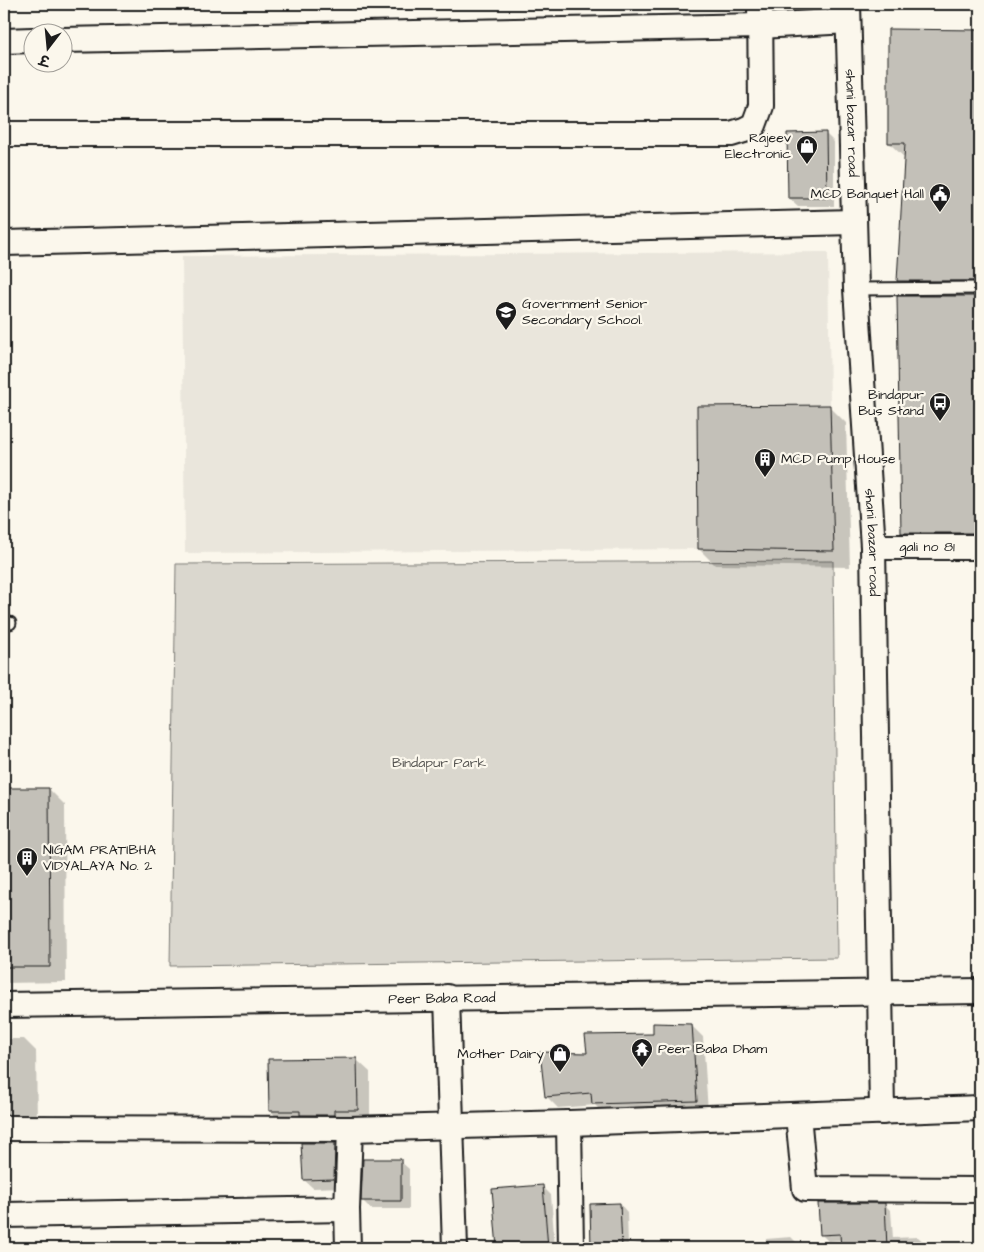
<svg xmlns="http://www.w3.org/2000/svg" width="984" height="1252" font-family="'Architects Daughter','Playpen Sans Deva',sans-serif">
<style>
.built{fill:#eae6dc}
.green{fill:#dad7ce;stroke:#7b7a75}
.shadow{fill:#0003}
.building{fill:#c3c0b8;stroke:#1c1c1c}
.lines{fill:none;stroke-linecap:round;stroke-linejoin:round}
.lane-casing{stroke:#1c1c1c;stroke-width:15}
.street-casing{stroke:#1c1c1c;stroke-width:28}
.lane{stroke:#fbf7ec;stroke-width:11}
.street{stroke:#fbf7ec;stroke-width:24}
.labels{text-anchor:middle;dominant-baseline:central;stroke-width:4.5;stroke-linejoin:round;paint-order:stroke}
.street-label{font-size:14px;fill:#1c1c1c;stroke:#fbf7ec}
.poi-label{font-size:14px;fill:#1c1c1c;stroke:#fbf7ec;text-anchor:end}
.park-label{font-size:14px;fill:#555451;stroke:#fbf7ec}
</style>
<rect width="100%" height="100%" fill="#fbf7ec"/>
<filter id="ink" filterUnits="userSpaceOnUse"><feTurbulence type="fractalNoise" baseFrequency=".02" numOctaves="2"/><feDisplacementMap in="SourceGraphic" scale="10" xChannelSelector="R" yChannelSelector="G"/><feConvolveMatrix kernelMatrix="1 2 1 2 8 2 1 2 1" color-interpolation-filters="sRGB"/></filter>
<g filter="url(#ink)">
<path class="built" d="M 828,252 L 830,405 L 697,406 L 698,549 L 185,553 L 182,256 Z"/>
<path class="green" d="M 833,561 L 837,958 L 170,966 L 176,564 Z"/>
<g class="shadow">
<path d="M 889,30 L 980,31 L 980,549 L 919,549 L 902,533 L 915,297 L 899,281 L 906,159 L 889,143 Z"/>
<path d="M 825,133 L 834,142 L 834,206 L 798,206 L 789,198 Z"/>
<path d="M 829,406 L 846,423 L 850,567 L 715,565 L 699,549 Z"/>
<path d="M 4,789 L 49,789 L 65,805 L 66,982 L 4,983 Z"/>
<path d="M 691,1025 L 703,1037 L 708,1112 L 606,1116 L 595,1105 L 558,1108 L 546,1096 L 588,1054 Z"/>
<path d="M 4,1039 L 24,1039 L 36,1051 L 37,1123 L 4,1123 Z"/>
<path d="M 357,1060 L 370,1072 L 370,1122 L 282,1123 L 270,1110 Z"/>
<path d="M 335,1144 L 343,1152 L 342,1187 L 313,1188 L 304,1180 Z"/>
<path d="M 400,1161 L 409,1169 L 409,1209 L 371,1209 L 362,1200 Z"/>
<path d="M 542,1186 L 551,1195 L 555,1248 L 499,1248 L 493,1190 Z"/>
<path d="M 620,1204 L 627,1212 L 628,1245 L 646,1242 L 652,1248 L 587,1248 L 587,1247 L 592,1246 Z"/>
<path d="M 884,1204 L 891,1211 L 893,1238 L 918,1237 L 925,1243 L 925,1248 L 843,1248 L 842,1240 L 828,1241 L 821,1234 Z"/>
<path d="M 791,1237 L 800,1246 L 800,1248 L 766,1248 L 766,1239 Z"/>
</g>
<g class="building">
<path d="M 888,29 L 980,30 L 980,281 L 897,281 L 905,143 L 888,143 Z"/>
<path d="M 826,132 L 827,198 L 788,198 L 787,133 Z"/>
<path d="M 980,296 L 980,533 L 901,533 L 897,296 Z"/>
<path d="M 830,405 L 834,551 L 698,549 L 697,406 Z"/>
<path d="M 4,788 L 49,788 L 50,967 L 4,967 Z"/>
<path d="M 653,1023 L 692,1024 L 697,1101 L 592,1104 L 591,1093 L 545,1097 L 540,1052 L 587,1053 L 585,1035 L 653,1034 Z"/>
<path d="M 357,1058 L 358,1110 L 334,1110 L 334,1115 L 300,1115 L 300,1111 L 269,1111 L 268,1059 Z"/>
<path d="M 301,1143 L 335,1143 L 334,1179 L 303,1180 Z"/>
<path d="M 363,1159 L 401,1159 L 401,1201 L 361,1201 Z"/>
<path d="M 543,1185 L 548,1248 L 497,1248 L 492,1189 Z"/>
<path d="M 620,1203 L 622,1248 L 591,1248 L 590,1204 Z"/>
<path d="M 818,1203 L 885,1203 L 887,1248 L 841,1248 L 840,1234 L 820,1235 Z"/>
</g>
<g class="lines">
<g class="lane-casing">
<g id="lane">
<path d="M 856,289 L 980,288"/>
<path d="M 4,623 L 10,623"/>
</g>
</g>
<g class="street-casing">
<g id="street">
<path id="s1" d="M 848,4 L 856,289 L 873,547 L 882,1112"/>
<path d="M 62,40 L 760,26 L 848,21"/>
<path d="M 4,41 L 32,40"/>
<path d="M 4,134 L 731,134 L 744,130 L 754,125 L 761,106 L 760,4"/>
<path d="M 4,243 L 853,222"/>
<path id="s2" d="M 873,547 L 980,547"/>
<path d="M 447,997 L 455,1248"/>
<path id="s3" d="M 4,1005 L 980,991"/>
<path d="M 798,1115 L 805,1189 L 980,1190"/>
<path d="M 569,1123 L 571,1248"/>
<path d="M 4,1128 L 350,1129 L 569,1123 L 980,1108"/>
<path d="M 4,1215 L 347,1209"/>
<path d="M 348,1248 L 347,1209 L 350,1129"/>
</g>
</g>
<use href="#lane" class="lane"/>
<use href="#street" class="street"/>
</g>
</g>
<defs>
<g id="shop-pin" transform="scale(1.125)"><path d="M0 17L-7.5 6A9.5 9.5 0 1 1 7.5 6Z" fill="#1c1c1c" stroke="#fbf7ec"/><path d="M-5-2.5h2.3a2.7 3.5 0 0 1 5.4 0H5L5.5 6h-11ZM-1.5-2.5h3a1.5 2.3 0 0 0-3 0Z" fill="#fff"/></g>
<g id="civic-pin" transform="scale(1.125)"><path d="M0 17L-7.5 6A9.5 9.5 0 1 1 7.5 6Z" fill="#1c1c1c" stroke="#fbf7ec"/><path d="M-.6-6.5H3V-4.5H.6V-3L4-1V1h2V6H-6V1h2V-1L-.6-3ZM-1.2 2.5V6h2.4V2.5Z" fill="#fff"/></g>
<g id="school-pin" transform="scale(1.125)"><path d="M0 17L-7.5 6A9.5 9.5 0 1 1 7.5 6Z" fill="#1c1c1c" stroke="#fbf7ec"/><path d="M0-5L7-2L0 1L-7-2ZM-4 1L0 2.5L4 1V4Q0 6-4 4Z" fill="#fff"/></g>
<g id="bus-pin" transform="scale(1.125)"><path d="M0 17L-7.5 6A9.5 9.5 0 1 1 7.5 6Z" fill="#1c1c1c" stroke="#fbf7ec"/><path d="M-5-6H5V4H4V6H2V4H-2V6H-4V4H-5ZM-3.5-4V0h7V-4ZM-3.5 1.2v1.5H-2V1.2ZM2 1.2v1.5H3.5V1.2Z" fill="#fff"/></g>
<g id="building-pin" transform="scale(1.125)"><path d="M0 17L-7.5 6A9.5 9.5 0 1 1 7.5 6Z" fill="#1c1c1c" stroke="#fbf7ec"/><path d="M-4-6H4V6H1V3H-1V6H-4ZM-2.5-4.3h1.7v1.8h-1.7ZM.8-4.3h1.7v1.8H.8ZM-2.5-1h1.7V.8h-1.7ZM.8-1h1.7V.8H.8Z" fill="#fff"/></g>
<g id="temple-pin" transform="scale(1.125)"><path d="M0 17L-7.5 6A9.5 9.5 0 1 1 7.5 6Z" fill="#1c1c1c" stroke="#fbf7ec"/><path d="M0-6L5-2H3V0L6.5 2.5H4V6H1.5V3h-3V6H-4V2.5H-6.5L-3 0V-2H-5Z" fill="#fff"/></g>
</defs>
<g fill-rule="evenodd">
<use href="#shop-pin" x="807" y="146"/>
<use href="#civic-pin" x="940" y="194"/>
<use href="#school-pin" x="506" y="312"/>
<use href="#bus-pin" x="940" y="403"/>
<use href="#building-pin" x="765" y="459"/>
<use href="#building-pin" x="27" y="858"/>
<use href="#temple-pin" x="642" y="1049"/>
<use href="#shop-pin" x="560" y="1054"/>
</g>
<g class="labels">
<g class="street-label">
<text stroke="none"><textPath href="#s1" startOffset="119">shani bazar road</textPath></text>
<text stroke="none"><textPath href="#s1" startOffset="539">shani bazar road</textPath></text>
<text stroke="none"><textPath href="#s2" startOffset="54">gali no 81</textPath></text>
<text stroke="none"><textPath href="#s3" startOffset="438">Peer Baba Road</textPath></text>
</g>
<g class="poi-label">
<text x="791" y="138">Rajeev<tspan x="791" dy="16">Electronic</tspan></text>
<text x="924" y="194">MCD Banquet Hall</text>
<text x="522" y="304" text-anchor="start">Government Senior<tspan x="522" dy="16">Secondary School.</tspan></text>
<text x="924" y="395">Bindapur<tspan x="924" dy="16">Bus Stand</tspan></text>
<text x="781" y="459" text-anchor="start">MCD Pump House</text>
<text x="43" y="850" text-anchor="start">NIGAM PRATIBHA<tspan x="43" dy="16">VIDYALAYA No. 2</tspan></text>
<text x="658" y="1049" text-anchor="start">Peer Baba Dham</text>
<text x="544" y="1054">Mother Dairy</text>
</g>
<g class="park-label">
<text x="439" y="763">Bindapur Park</text>
</g>
</g>
<rect width="984" height="1252" fill="none" stroke="#fbf7ec" stroke-width="20"/>
<rect x="10" y="10" width="964" height="1232" fill="none" stroke="#1c1c1c" stroke-width="2" filter="url(#ink)"/>
<g transform="translate(48 48) rotate(196)"><circle r="24" fill="#fbf7ec" stroke="#a29f99"/>
<path d="M0-4L9 19L0 12L-9 19Z" fill="#1c1c1c"/>
<text y="-8" font-size="14" font-weight="bold" text-anchor="middle" fill="#1c1c1c">उ</text>
</g>
</svg>
